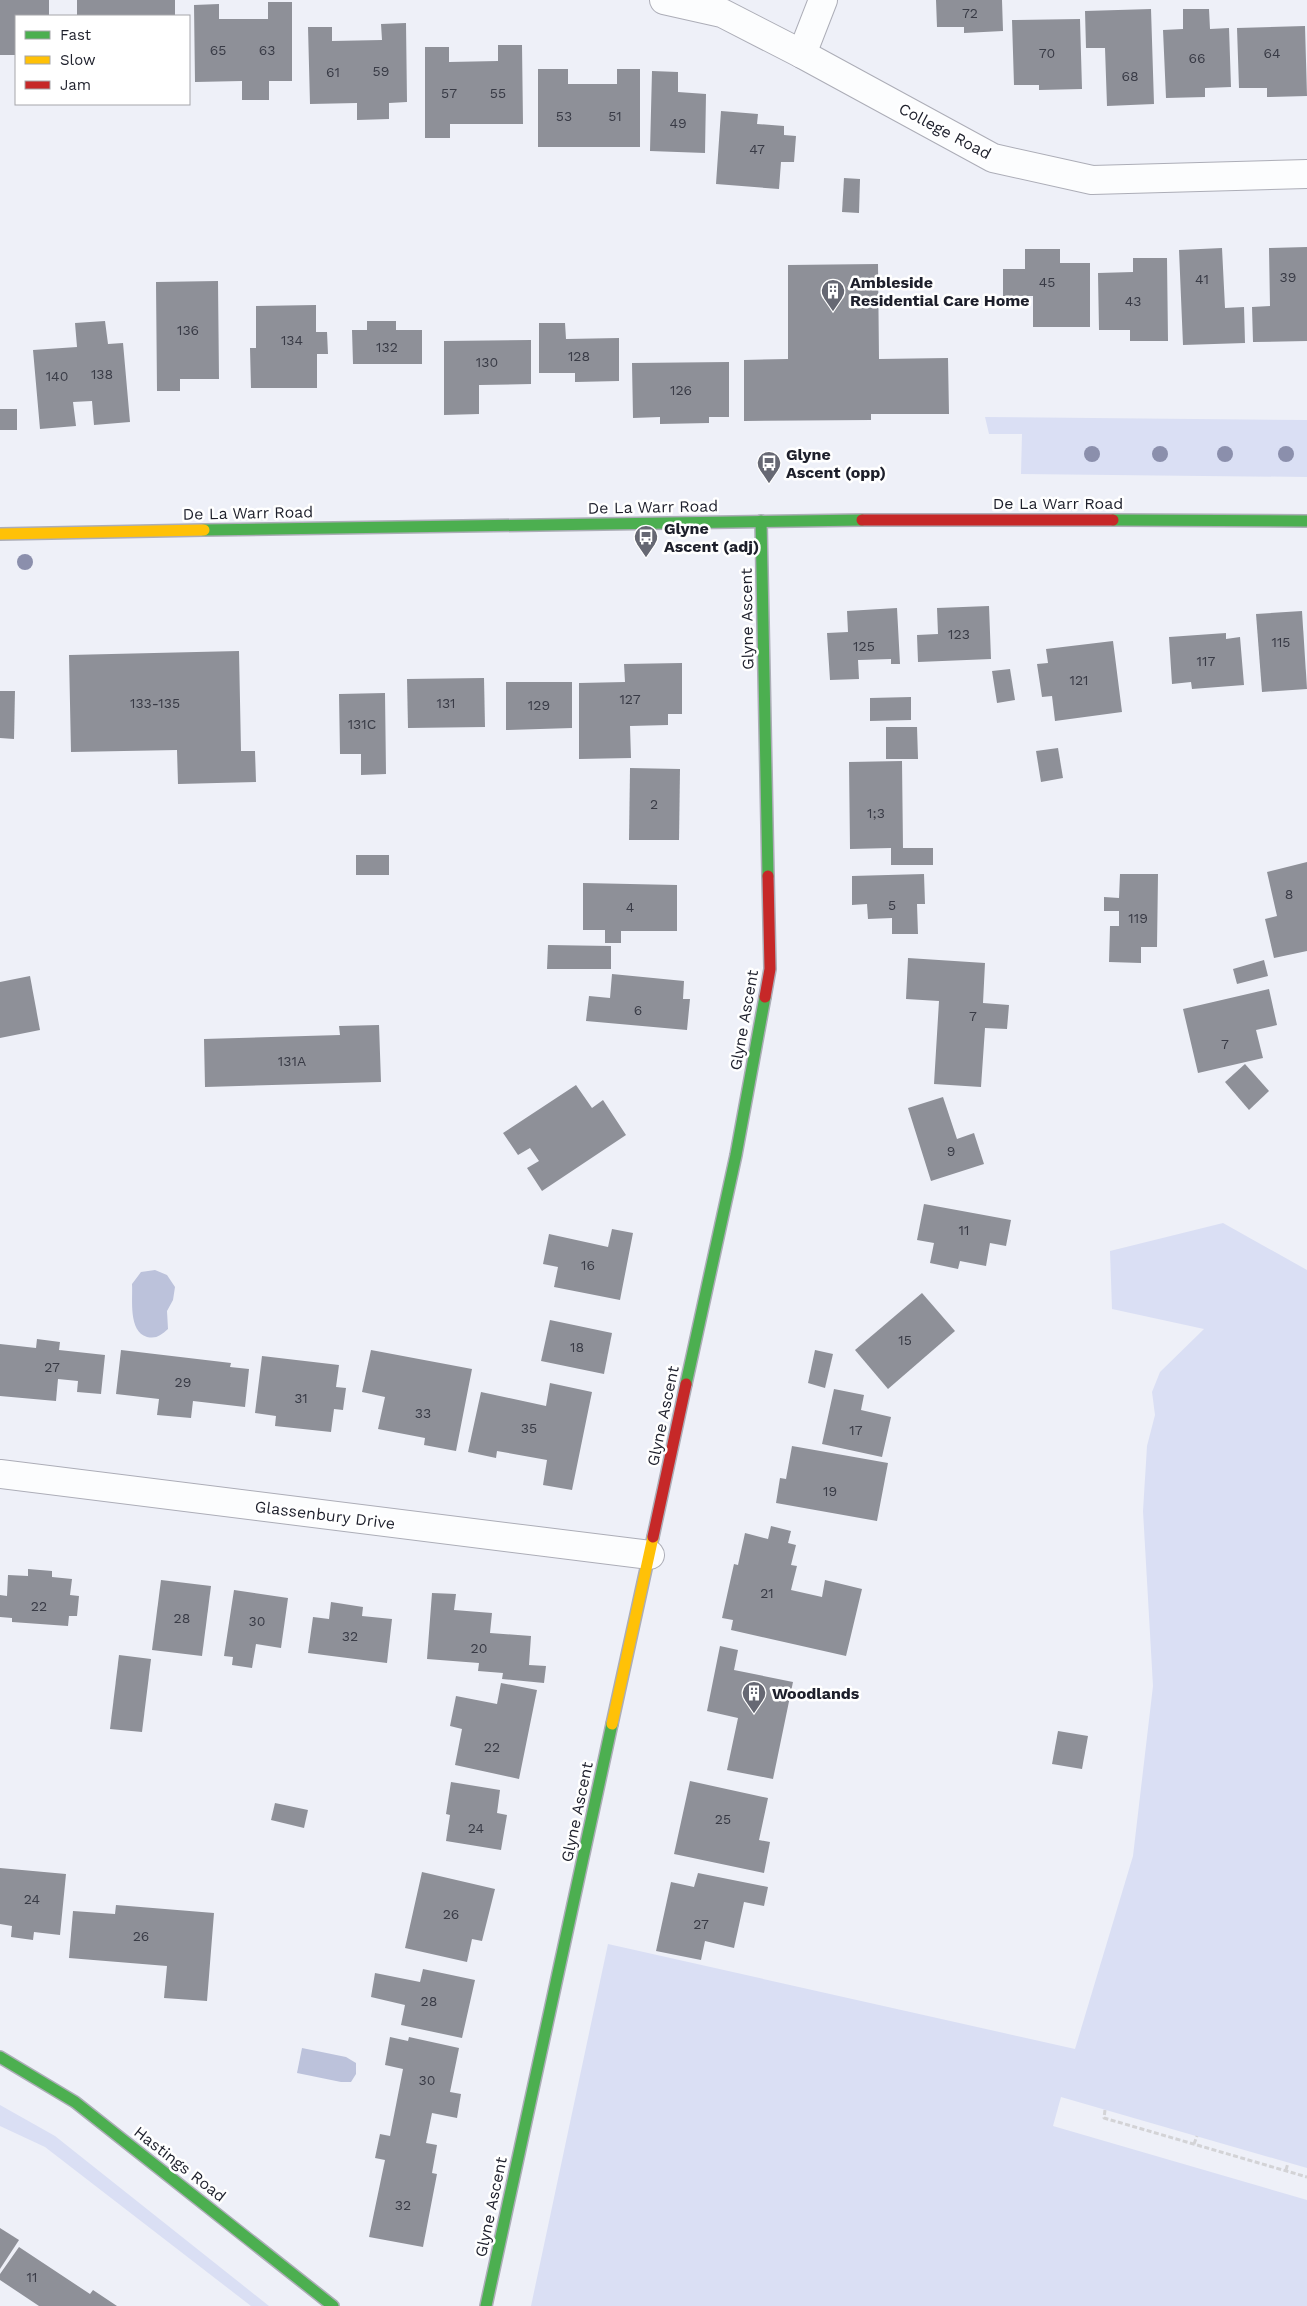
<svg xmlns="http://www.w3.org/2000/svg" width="1307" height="2306" font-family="'Work Sans',sans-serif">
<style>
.green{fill:#dadff4}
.water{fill:#bcc2db}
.building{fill:#8e9098}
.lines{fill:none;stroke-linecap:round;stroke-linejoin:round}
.street-casing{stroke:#acadb7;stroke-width:30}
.fast-casing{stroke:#acadb7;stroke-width:14}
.slow-casing{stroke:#acadb7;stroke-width:14}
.jam-casing{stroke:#acadb7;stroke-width:14}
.path{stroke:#d3d3d6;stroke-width:3;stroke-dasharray:5 2.5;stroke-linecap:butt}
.street{stroke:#fcfdfe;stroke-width:28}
.fast{stroke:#4caf50;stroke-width:11}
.slow{stroke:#ffc107;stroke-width:11}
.jam{stroke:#c62828;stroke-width:11}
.tree{fill:#8b8fac}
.labels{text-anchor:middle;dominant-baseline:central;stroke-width:5;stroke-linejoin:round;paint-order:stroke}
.number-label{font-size:14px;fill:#393b46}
.street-label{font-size:16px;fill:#1d1f2b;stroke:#fff}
.poi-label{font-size:16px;font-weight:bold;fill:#1d1f2b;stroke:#fff;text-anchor:start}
</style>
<rect width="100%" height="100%" fill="#eef0f8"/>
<g class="green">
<path d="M 985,417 L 1307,420 L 1307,477 L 1021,474 L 1022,434 L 989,434 Z"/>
<path d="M 1223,1223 L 1307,1270 L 1307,2168 L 1061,2097 L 1053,2126 L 1307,2200 L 1307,2306 L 531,2306 L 608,1944 L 1075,2049 L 1133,1856 L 1153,1686 L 1143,1511 L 1147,1446 L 1155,1415 L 1152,1392 L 1160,1372 L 1204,1329 L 1112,1309 L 1110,1251 Z"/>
<path d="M 0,2105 L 55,2136 L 269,2306 L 251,2306 L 45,2147 L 0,2126 Z"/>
</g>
<g class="water">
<path d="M 155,1270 L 167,1275 L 175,1287 L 173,1300 L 167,1311 L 168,1329 C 161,1335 157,1339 147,1337 C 128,1331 133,1300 132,1284 L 141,1272 Z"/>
<path d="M 302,2048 L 346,2057 L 356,2063 L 356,2074 L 351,2082 L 341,2082 L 297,2073 Z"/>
</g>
<g class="building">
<path d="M 0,0 L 49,0 L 49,16 L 16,16 L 16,55 L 0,55 Z"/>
<rect x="77" y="0" width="98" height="16"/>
<path d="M 936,0 L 1002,0 L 1003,31 L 964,33 L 964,27 L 937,27 Z"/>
<path d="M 268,2 L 292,2 L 292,81 L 269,81 L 269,100 L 242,100 L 242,81 L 195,82 L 194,5 L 219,4 L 219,19 L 268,19 Z"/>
<path d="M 1151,9 L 1154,104 L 1107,106 L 1105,48 L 1086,48 L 1085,11 Z"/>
<path d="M 1183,9 L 1209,9 L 1210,29 L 1229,28 L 1231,87 L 1205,88 L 1205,97 L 1166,98 L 1163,30 L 1183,29 Z"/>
<path d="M 1080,19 L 1082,89 L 1039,90 L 1039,85 L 1014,85 L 1012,20 Z"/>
<path d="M 406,23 L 407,102 L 389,103 L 389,119 L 357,120 L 357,103 L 310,104 L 308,27 L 332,27 L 332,41 L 382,40 L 381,24 Z"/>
<path d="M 1305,26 L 1307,96 L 1267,97 L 1267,88 L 1239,88 L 1237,28 Z"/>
<path d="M 498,45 L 522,45 L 523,124 L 450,124 L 450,138 L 425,138 L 425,47 L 449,47 L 449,62 L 498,61 Z"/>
<path d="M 538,69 L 568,69 L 568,84 L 617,84 L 617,69 L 640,69 L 640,147 L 538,147 Z"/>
<path d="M 652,71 L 678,72 L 678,92 L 706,94 L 705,153 L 650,151 Z"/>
<path d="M 721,111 L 758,114 L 757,124 L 784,126 L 784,135 L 796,136 L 794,162 L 781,162 L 779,189 L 716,184 Z"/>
<path d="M 844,178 L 860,179 L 859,213 L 842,212 Z"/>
<path d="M 1307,247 L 1307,341 L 1253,342 L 1252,307 L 1270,306 L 1269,248 Z"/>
<path d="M 1222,248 L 1225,308 L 1244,307 L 1245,343 L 1183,345 L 1179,250 Z"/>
<path d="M 1025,249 L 1060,249 L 1060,263 L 1090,263 L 1090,327 L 1033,327 L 1033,296 L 1003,296 L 1003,269 L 1025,269 Z"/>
<path d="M 1133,258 L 1167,258 L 1168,341 L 1130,341 L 1130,330 L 1099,330 L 1098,273 L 1133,272 Z"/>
<path d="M 878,264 L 879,359 L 948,358 L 949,414 L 871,414 L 871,420 L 744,421 L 744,360 L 788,359 L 788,265 Z"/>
<path d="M 218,281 L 219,379 L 180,379 L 180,391 L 157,391 L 156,282 Z"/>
<path d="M 316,305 L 316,332 L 327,332 L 328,354 L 317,354 L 317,388 L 251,388 L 250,348 L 256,348 L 256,306 Z"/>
<path d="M 105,321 L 108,344 L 123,343 L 130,422 L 94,425 L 92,401 L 73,402 L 76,426 L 40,429 L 33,350 L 77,347 L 75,323 Z"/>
<path d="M 367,321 L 396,321 L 396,330 L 422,330 L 422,364 L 353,364 L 352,330 L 367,330 Z"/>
<path d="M 539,323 L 565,323 L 566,339 L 619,338 L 619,381 L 575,382 L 575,373 L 539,373 Z"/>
<path d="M 531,340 L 531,384 L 479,385 L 479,414 L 444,415 L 444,341 Z"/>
<path d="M 729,362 L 729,417 L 709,417 L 709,423 L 660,424 L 660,417 L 633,418 L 632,363 Z"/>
<rect x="0" y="409" width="17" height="21"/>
<path d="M 989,606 L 991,659 L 918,662 L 917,635 L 938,634 L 937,608 Z"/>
<path d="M 897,608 L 900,664 L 891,664 L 891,659 L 858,660 L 859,679 L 830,680 L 827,633 L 848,632 L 847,611 Z"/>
<path d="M 1302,611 L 1307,689 L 1262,692 L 1256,614 Z"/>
<path d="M 1226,633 L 1226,639 L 1240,637 L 1244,685 L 1192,689 L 1191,682 L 1172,684 L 1169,637 Z"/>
<path d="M 1113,641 L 1122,712 L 1055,721 L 1052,696 L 1042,697 L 1037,664 L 1048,663 L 1046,649 Z"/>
<path d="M 239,651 L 241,751 L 255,751 L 256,782 L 178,784 L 177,750 L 71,752 L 69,655 Z"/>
<path d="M 682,663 L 682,714 L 668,714 L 668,725 L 630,726 L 631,758 L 579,759 L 579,683 L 625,682 L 624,664 Z"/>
<path d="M 1010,669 L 1015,700 L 997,703 L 992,671 Z"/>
<path d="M 484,678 L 485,727 L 408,728 L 407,679 Z"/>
<path d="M 506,682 L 572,682 L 572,728 L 506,730 Z"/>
<path d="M 0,691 L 15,691 L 14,739 L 0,738 Z"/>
<path d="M 385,693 L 386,774 L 361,775 L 361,754 L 340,754 L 339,694 Z"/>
<path d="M 911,697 L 911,720 L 870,721 L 870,698 Z"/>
<path d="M 886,727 L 917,727 L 918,759 L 886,759 Z"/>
<path d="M 1058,748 L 1063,778 L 1041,782 L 1036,751 Z"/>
<path d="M 902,761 L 903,848 L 933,848 L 933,865 L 891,865 L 891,848 L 850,849 L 849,762 Z"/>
<path d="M 630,768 L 680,769 L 679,840 L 629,840 Z"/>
<rect x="356" y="855" width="33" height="20"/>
<path d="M 1307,862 L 1307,951 L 1274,958 L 1265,919 L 1277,916 L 1267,872 Z"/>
<path d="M 924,874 L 925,904 L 917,904 L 918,934 L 892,934 L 892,918 L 868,919 L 867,904 L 852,905 L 852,876 Z"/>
<path d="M 1120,874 L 1158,874 L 1157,947 L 1141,947 L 1141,963 L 1109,962 L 1110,926 L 1119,926 L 1119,911 L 1104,911 L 1104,897 L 1119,898 Z"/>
<path d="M 583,883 L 677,885 L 677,931 L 621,931 L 621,943 L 605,943 L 605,930 L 583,930 Z"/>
<path d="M 548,945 L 611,946 L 611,969 L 547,969 Z"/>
<path d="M 908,958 L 985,963 L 983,1003 L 1009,1005 L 1007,1029 L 985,1028 L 981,1087 L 934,1084 L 939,1001 L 906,999 Z"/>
<path d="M 1264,960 L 1268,976 L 1237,984 L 1233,969 Z"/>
<path d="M 612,974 L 684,981 L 683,999 L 690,999 L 687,1030 L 586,1021 L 589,996 L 610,998 Z"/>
<path d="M 30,976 L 40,1030 L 0,1038 L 0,982 Z"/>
<path d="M 1269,989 L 1277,1025 L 1256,1030 L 1263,1058 L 1198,1073 L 1183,1009 Z"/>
<path d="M 379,1025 L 381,1082 L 205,1087 L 204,1039 L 340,1035 L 339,1026 Z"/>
<path d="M 1245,1064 L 1269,1091 L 1249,1110 L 1225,1082 Z"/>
<path d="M 576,1085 L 592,1108 L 603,1100 L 626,1135 L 542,1191 L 527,1168 L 539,1161 L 530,1148 L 518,1155 L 503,1133 Z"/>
<path d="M 943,1097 L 957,1139 L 974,1133 L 984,1164 L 931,1181 L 908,1108 Z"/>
<path d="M 924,1204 L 1011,1220 L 1006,1246 L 990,1243 L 986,1266 L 960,1261 L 958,1269 L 930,1263 L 934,1243 L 917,1240 Z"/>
<path d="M 612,1229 L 633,1233 L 620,1300 L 554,1287 L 558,1267 L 543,1264 L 549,1234 L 608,1247 Z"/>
<path d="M 922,1293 L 955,1331 L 888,1389 L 855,1350 Z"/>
<path d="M 550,1320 L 612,1333 L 604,1374 L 541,1361 Z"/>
<path d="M 37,1339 L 60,1342 L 59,1350 L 105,1355 L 101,1394 L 77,1392 L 78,1381 L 58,1379 L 56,1401 L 0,1396 L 0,1344 L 36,1348 Z"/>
<path d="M 121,1350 L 231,1363 L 230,1367 L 249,1369 L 245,1407 L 193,1401 L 191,1418 L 157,1415 L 159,1399 L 116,1394 Z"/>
<path d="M 371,1350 L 472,1369 L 456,1451 L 424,1445 L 425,1438 L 378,1429 L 385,1397 L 362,1392 Z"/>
<path d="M 815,1350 L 833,1354 L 825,1388 L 808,1383 Z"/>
<path d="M 262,1356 L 339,1365 L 336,1387 L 346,1388 L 343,1410 L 334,1409 L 331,1432 L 275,1426 L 276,1416 L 255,1413 Z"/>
<path d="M 550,1383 L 592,1392 L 572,1490 L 543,1485 L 547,1460 L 497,1451 L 496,1458 L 468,1452 L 481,1392 L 546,1406 Z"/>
<path d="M 834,1389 L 864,1395 L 861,1410 L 891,1417 L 882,1457 L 822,1444 Z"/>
<path d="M 792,1446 L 888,1463 L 877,1521 L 776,1503 L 780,1478 L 786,1479 Z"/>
<path d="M 771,1526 L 791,1531 L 788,1543 L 796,1545 L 791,1565 L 797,1566 L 791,1590 L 822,1597 L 825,1580 L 862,1589 L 846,1656 L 731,1630 L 733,1620 L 722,1618 L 734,1564 L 738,1565 L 745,1533 L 768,1539 Z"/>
<path d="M 28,1569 L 52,1571 L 52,1577 L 72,1579 L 70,1595 L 79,1596 L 77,1616 L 69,1616 L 68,1626 L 12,1622 L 12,1618 L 0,1617 L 0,1595 L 7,1596 L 8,1575 L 28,1576 Z"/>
<path d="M 161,1580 L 211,1586 L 202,1656 L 152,1650 Z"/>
<path d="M 234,1590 L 288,1598 L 281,1648 L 256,1644 L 252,1668 L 232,1665 L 233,1657 L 224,1656 Z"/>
<path d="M 432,1593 L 456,1594 L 454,1610 L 492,1613 L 490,1633 L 531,1636 L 529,1665 L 546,1666 L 544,1683 L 502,1679 L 503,1673 L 478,1671 L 479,1663 L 427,1659 Z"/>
<path d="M 331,1602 L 363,1607 L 362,1616 L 392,1619 L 387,1663 L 308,1653 L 313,1617 L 329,1619 Z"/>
<path d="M 720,1646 L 738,1650 L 734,1670 L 793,1682 L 773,1779 L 727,1770 L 738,1718 L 707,1711 Z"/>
<path d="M 119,1655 L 151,1659 L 142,1732 L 110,1729 Z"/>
<path d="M 501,1683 L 537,1690 L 519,1779 L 455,1765 L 462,1729 L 450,1726 L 456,1696 L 497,1704 Z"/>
<path d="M 1058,1731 L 1088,1736 L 1082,1769 L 1052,1764 Z"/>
<path d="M 690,1781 L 768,1798 L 759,1840 L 770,1842 L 764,1873 L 674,1854 Z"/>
<path d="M 451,1782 L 500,1790 L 497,1813 L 507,1815 L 501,1850 L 446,1841 L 450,1815 L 446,1814 Z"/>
<path d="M 275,1803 L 308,1810 L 304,1828 L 271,1820 Z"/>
<path d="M 0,1868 L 66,1874 L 60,1935 L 34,1932 L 33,1940 L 11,1937 L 12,1926 L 0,1924 Z"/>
<path d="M 422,1872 L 495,1889 L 482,1941 L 472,1939 L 467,1962 L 405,1948 Z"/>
<path d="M 698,1873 L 768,1887 L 764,1906 L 744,1902 L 734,1948 L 705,1941 L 701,1960 L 656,1951 L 671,1882 L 694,1887 Z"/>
<path d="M 116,1905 L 214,1913 L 207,2001 L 164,1998 L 167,1966 L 69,1958 L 73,1911 L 115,1914 Z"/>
<path d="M 423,1969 L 475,1980 L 462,2038 L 401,2025 L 405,2005 L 371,1997 L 375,1973 L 420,1982 Z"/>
<path d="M 390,2037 L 408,2041 L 409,2037 L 459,2048 L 450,2092 L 461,2094 L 457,2118 L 432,2113 L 426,2143 L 437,2145 L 432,2173 L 437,2174 L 423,2247 L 369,2237 L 385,2160 L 375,2158 L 380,2134 L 390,2136 L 403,2069 L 385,2065 Z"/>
<path d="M 0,2228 L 19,2240 L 0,2269 Z"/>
<path d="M 19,2247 L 90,2294 L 93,2290 L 117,2306 L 39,2306 L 0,2280 L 0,2274 Z"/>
</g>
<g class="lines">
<g class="street-casing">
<g id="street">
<path d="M 664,0 L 722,13 L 802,54 L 993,158 L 1092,180 L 1307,174"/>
<path d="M 802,54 L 823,0"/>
<path d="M 0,1474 L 650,1555"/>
</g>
</g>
<g class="fast-casing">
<g id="fast">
<path d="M 1113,520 L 1307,521"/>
<path d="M 761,521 L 768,876"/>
<path d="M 204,530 L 862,520"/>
<path d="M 686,1384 L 736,1155 L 765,997"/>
<path d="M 0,2057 L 75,2102 L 333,2306"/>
<path d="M 486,2306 L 612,1724"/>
</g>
</g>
<g class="slow-casing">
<g id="slow">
<path d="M 0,534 L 204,530"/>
<path d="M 612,1724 L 653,1537"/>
</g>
</g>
<g class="jam-casing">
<g id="jam">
<path d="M 862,520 L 1113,520"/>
<path d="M 765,997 L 770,969 L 768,876"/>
<path d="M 653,1537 L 686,1384"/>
</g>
</g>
<g class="path">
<path d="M 1105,2110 L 1104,2118 L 1307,2177"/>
<path d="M 1194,2144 L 1197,2136"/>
<path d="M 1286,2170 L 1288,2163"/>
</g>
<use href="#street" class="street"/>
<use href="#fast" class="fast"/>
<use href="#slow" class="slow"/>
<use href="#jam" class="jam"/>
</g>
<g class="tree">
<circle cx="1092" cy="454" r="8"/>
<circle cx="1160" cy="454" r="8"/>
<circle cx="1225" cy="454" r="8"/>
<circle cx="1286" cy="454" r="8"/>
<circle cx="25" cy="562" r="8"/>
</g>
<defs>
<g id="building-pin" transform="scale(1.25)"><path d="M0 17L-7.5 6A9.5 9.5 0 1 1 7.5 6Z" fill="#666873" stroke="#fff"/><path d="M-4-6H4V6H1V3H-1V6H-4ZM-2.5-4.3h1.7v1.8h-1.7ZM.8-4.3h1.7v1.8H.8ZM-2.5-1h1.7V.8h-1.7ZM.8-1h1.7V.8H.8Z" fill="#fff"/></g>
<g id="bus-pin" transform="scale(1.25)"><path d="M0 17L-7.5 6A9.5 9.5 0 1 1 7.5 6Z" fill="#666873" stroke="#fff"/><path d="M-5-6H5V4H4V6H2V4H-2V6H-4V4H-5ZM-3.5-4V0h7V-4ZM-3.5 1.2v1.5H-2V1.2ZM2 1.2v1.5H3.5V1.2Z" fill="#fff"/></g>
</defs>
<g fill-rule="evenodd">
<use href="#building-pin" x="833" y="291"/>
<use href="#bus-pin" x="769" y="463"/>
<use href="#bus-pin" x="646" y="537"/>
<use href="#building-pin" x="754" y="1693"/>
</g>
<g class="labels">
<g class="number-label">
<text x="970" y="13">72</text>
<text x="218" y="50">65</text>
<text x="267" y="50">63</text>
<text x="1047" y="53">70</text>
<text x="1272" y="53">64</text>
<text x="1197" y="58">66</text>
<text x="381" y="71">59</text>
<text x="333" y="72">61</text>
<text x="1130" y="76">68</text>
<text x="449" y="93">57</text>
<text x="498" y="93">55</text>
<text x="564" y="116">53</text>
<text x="615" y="116">51</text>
<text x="678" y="123">49</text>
<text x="757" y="149">47</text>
<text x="1288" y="277">39</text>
<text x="1202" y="279">41</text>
<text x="1047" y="282">45</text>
<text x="1133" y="301">43</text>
<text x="188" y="330">136</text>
<text x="292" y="340">134</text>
<text x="387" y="347">132</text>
<text x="579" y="356">128</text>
<text x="487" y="362">130</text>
<text x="102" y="374">138</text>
<text x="57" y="376">140</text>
<text x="681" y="390">126</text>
<text x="959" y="634">123</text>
<text x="1281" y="642">115</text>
<text x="864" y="646">125</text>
<text x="1206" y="661">117</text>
<text x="1079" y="680">121</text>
<text x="630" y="699">127</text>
<text x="155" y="703">133-135</text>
<text x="446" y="703">131</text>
<text x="539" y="705">129</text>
<text x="362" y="724">131C</text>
<text x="654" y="804">2</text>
<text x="876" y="813">1;3</text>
<text x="1289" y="894">8</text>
<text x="892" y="905">5</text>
<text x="630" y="907">4</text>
<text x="1138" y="918">119</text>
<text x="638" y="1010">6</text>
<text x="973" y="1016">7</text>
<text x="1225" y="1044">7</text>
<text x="292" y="1061">131A</text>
<text x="951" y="1151">9</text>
<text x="964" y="1230">11</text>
<text x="588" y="1265">16</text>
<text x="905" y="1340">15</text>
<text x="577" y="1347">18</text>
<text x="52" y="1367">27</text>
<text x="183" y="1382">29</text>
<text x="301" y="1398">31</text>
<text x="423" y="1413">33</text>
<text x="529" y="1428">35</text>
<text x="856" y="1430">17</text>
<text x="830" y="1491">19</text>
<text x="767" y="1593">21</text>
<text x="39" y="1606">22</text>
<text x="182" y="1618">28</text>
<text x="257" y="1621">30</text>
<text x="350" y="1636">32</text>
<text x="479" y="1648">20</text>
<text x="492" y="1747">22</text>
<text x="723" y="1819">25</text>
<text x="476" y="1828">24</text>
<text x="32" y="1899">24</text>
<text x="451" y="1914">26</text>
<text x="701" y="1924">27</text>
<text x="141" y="1936">26</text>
<text x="429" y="2001">28</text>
<text x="427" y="2080">30</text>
<text x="403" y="2205">32</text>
<text x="32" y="2277">11</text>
</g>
<g class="street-label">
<text transform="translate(945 131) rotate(28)">College Road</text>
<text x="1058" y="503">De La Warr Road</text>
<text transform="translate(653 507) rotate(-1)">De La Warr Road</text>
<text transform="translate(248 513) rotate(-1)">De La Warr Road</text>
<text transform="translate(747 619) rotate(-91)">Glyne Ascent</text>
<text transform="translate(744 1020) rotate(-80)">Glyne Ascent</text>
<text transform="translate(663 1416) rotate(-78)">Glyne Ascent</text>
<text transform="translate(325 1515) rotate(7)">Glassenbury Drive</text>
<text transform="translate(577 1812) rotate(-78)">Glyne Ascent</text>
<text transform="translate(180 2164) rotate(38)">Hastings Road</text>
<text transform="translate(491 2207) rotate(-78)">Glyne Ascent</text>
</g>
<g class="poi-label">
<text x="850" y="282">Ambleside<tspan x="850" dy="18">Residential Care Home</tspan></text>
<text x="786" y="454">Glyne<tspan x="786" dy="18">Ascent (opp)</tspan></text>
<text x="664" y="528">Glyne<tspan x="664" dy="18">Ascent (adj)</tspan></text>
<text x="772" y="1693">Woodlands</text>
</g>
</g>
<rect x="15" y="15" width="175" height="90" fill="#ffffff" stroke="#a5a5aa"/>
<rect x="25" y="31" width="25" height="8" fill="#4caf50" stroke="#a5a5aa"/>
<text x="60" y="40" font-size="15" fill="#1d1f2b">Fast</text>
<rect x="25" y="56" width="25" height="8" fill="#ffc107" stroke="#a5a5aa"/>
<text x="60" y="65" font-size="15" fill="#1d1f2b">Slow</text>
<rect x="25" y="81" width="25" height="8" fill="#c62828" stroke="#a5a5aa"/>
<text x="60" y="90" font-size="15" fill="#1d1f2b">Jam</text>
</svg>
